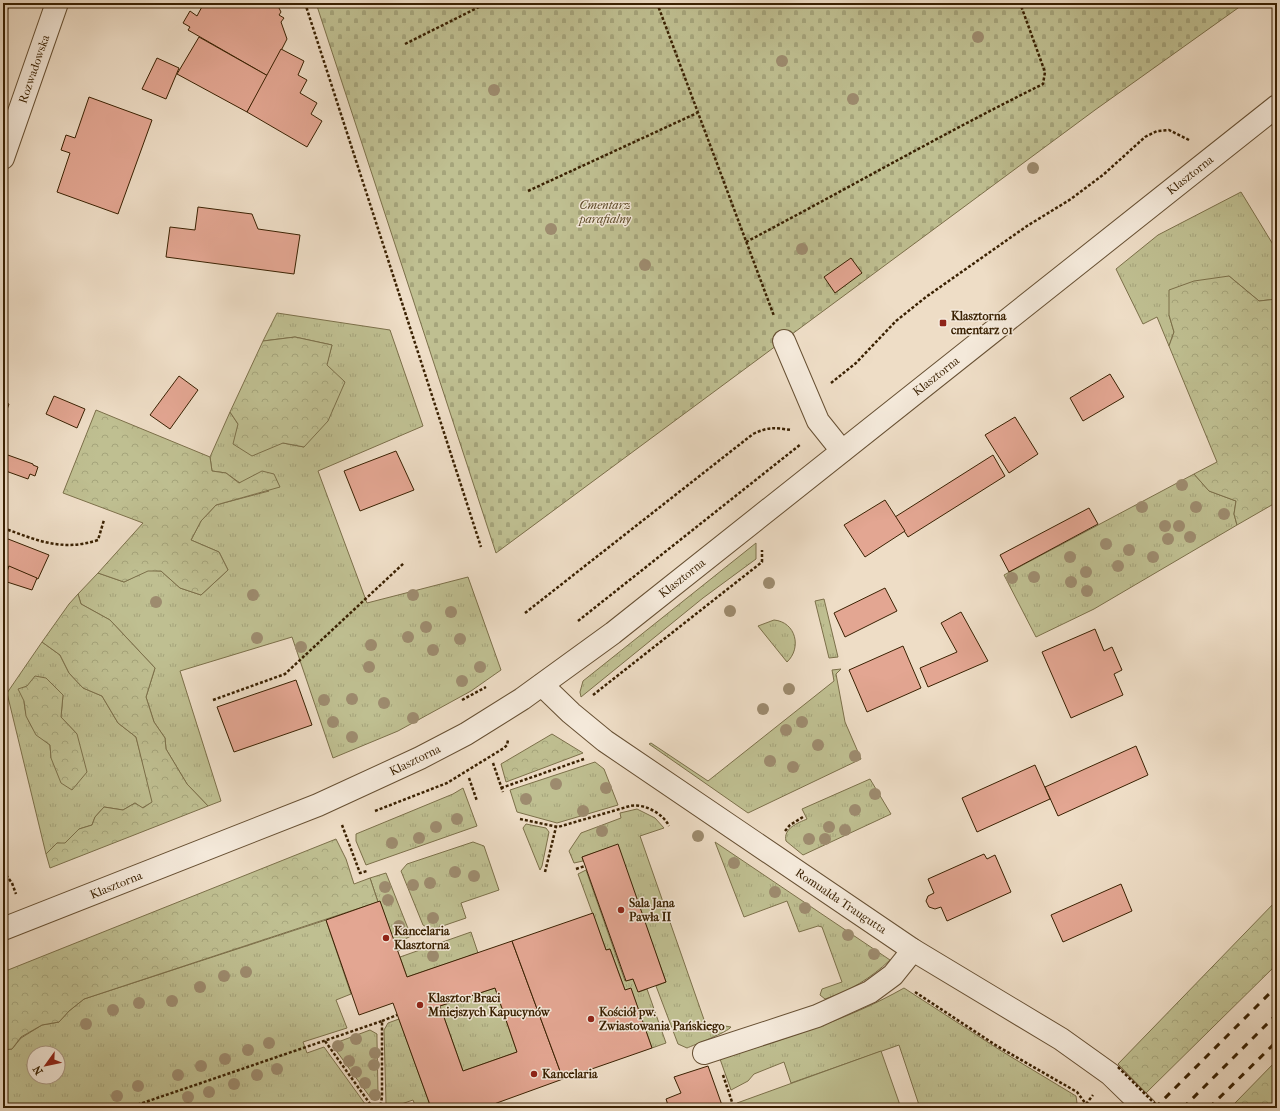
<svg xmlns="http://www.w3.org/2000/svg" width="1280" height="1111" font-family="'IM FELL French Canon',serif">
<style>
.grass{fill:url(#grass-tufts);stroke:#7c704a;fill-rule:evenodd}
.forest{fill:url(#forest-crowns);stroke:#7c704a}
.cemetery{fill:url(#cemetery-stones);stroke:#7c704a}
.park{fill:#bfbf91;stroke:#7c704a}
.building{fill:#e3a692;stroke:#3a2102;fill-rule:evenodd}
.lines{fill:none;stroke-linecap:round;stroke-linejoin:round}
.minor-casing{stroke:#675033;stroke-width:24}
.path{stroke:#3a2102;stroke-width:2.5;stroke-dasharray:3 2;stroke-linecap:butt}
.minor{stroke:#f4e9da;stroke-width:22}
.rail{stroke:#3a2102;stroke-width:3;stroke-dasharray:7 7;stroke-linecap:butt}
.path-bridge{stroke:#3a2102;stroke-width:2.5;stroke-dasharray:3 2;stroke-linecap:butt}
.tree{fill:#9d8b6e}
.poi-dot{fill:#8f2418;stroke:#f4e9da;stroke-width:1.5}
.labels{text-anchor:middle;dominant-baseline:central;stroke-width:3;stroke-linejoin:round;paint-order:stroke}
.street-label{font-size:12px;fill:#3a2102;stroke:#f4e9da}
.park-label{font-size:12px;font-style:italic;fill:#5b4826;stroke:#f4e9da}
.poi-label{font-size:12px;font-weight:bold;fill:#3a2102;stroke:#f4e9da;text-anchor:start}
</style>
<defs>
<pattern id="grass-tufts" width="24" height="20" patternUnits="userSpaceOnUse"><rect width="24" height="20" fill="#bfbf91"/><path d="M3 7l-1-3M5 7V3M7 7l1-3M15 17l-1-3M17 17v-4M19 17l1-3" fill="none" stroke="#a5a47b"/></pattern>
<pattern id="forest-crowns" width="20" height="18" patternUnits="userSpaceOnUse"><rect width="20" height="18" fill="#bfbf91"/><path d="M2 6a3 3 0 1 1 6 0M12 15a3 3 0 1 1 6 0" fill="none" stroke="#a5a47b"/></pattern>
<pattern id="cemetery-stones" width="16" height="16" patternUnits="userSpaceOnUse"><rect width="16" height="16" fill="#bfbf91"/><path d="M2 7V4a2 2 0 0 1 4 0v3zM10 15v-3a2 2 0 0 1 4 0v3z" fill="#a5a47b"/></pattern>
</defs>
<rect width="100%" height="100%" fill="#eeddc6"/>
<filter id="stains"><feTurbulence type="fractalNoise" baseFrequency=".005" numOctaves="4"/><feColorMatrix values="0 0 0 0 .2 0 0 0 0 .09 0 0 0 0 .02 0 0 0 .5 -.17"/></filter>
<radialGradient id="worn" r=".72"><stop offset=".6" stop-color="#630" stop-opacity="0"/><stop offset="1" stop-color="#630" stop-opacity=".3"/></radialGradient>
<g class="grass">
<path d="M 1241,192 L 1277,251 L 1277,299 L 1259,301 L 1229,276 L 1169,315 L 1174,332 L 1169,346 L 1157,317 L 1143,324 L 1116,269 L 1158,235 Z"/>
<path d="M 277,313 L 390,330 L 423,426 L 318,471 L 367,603 L 468,577 L 501,670 L 471,691 L 398,731 L 333,758 L 292,637 L 180,671 L 221,801 L 208,806 L 187,784 L 166,749 L 165,738 L 154,722 L 146,697 L 155,668 L 110,620 L 81,604 L 78,594 L 98,573 L 124,582 L 148,570 L 161,571 L 180,588 L 201,595 L 228,570 L 219,552 L 191,540 L 201,521 L 216,505 L 269,491 L 240,483 L 226,473 L 212,471 L 210,457 L 230,412 L 238,424 L 283,443 L 304,447 L 332,345 L 295,337 L 263,341 Z"/>
<path d="M 1194,474 L 1209,491 L 1236,501 L 1234,514 L 1237,525 L 1094,609 L 1036,637 L 1004,575 Z"/>
<path d="M 756,543 L 756,559 L 703,598 L 581,697 L 580,692 L 583,681 Z"/>
<path d="M 824,599 L 838,657 L 829,658 L 815,601 Z"/>
<path d="M 774,620 C 796,622 802,648 787,662 L 758,626 Z"/>
<path d="M 42,642 L 60,655 L 69,673 L 83,688 L 102,696 L 118,723 L 136,737 L 153,802 L 142,808 L 135,803 L 123,810 L 104,807 L 95,817 L 92,825 L 79,829 L 65,844 L 57,843 L 46,854 L 7,693 ZM 63,695 L 61,717 L 77,734 L 51,758 L 50,745 C 33,732 26,722 24,701 Z"/>
<path d="M 841,669 L 836,674 L 845,722 L 861,759 L 748,813 L 649,744 L 651,743 L 708,781 L 834,681 L 832,670 Z"/>
<path d="M 595,762 L 604,769 L 618,805 L 557,823 L 517,812 L 510,790 Z"/>
<path d="M 870,779 L 891,814 L 803,855 L 786,841 C 783,828 798,823 807,819 L 802,809 Z"/>
<path d="M 463,788 L 477,826 L 366,865 L 356,841 L 356,834 L 453,794 Z"/>
<path d="M 637,809 L 655,818 L 664,828 L 640,836 L 708,1031 L 725,1026 L 731,1027 C 728,1032 694,1045 687,1048 L 678,1044 L 656,986 L 666,982 L 617,845 L 582,857 L 583,861 L 574,863 L 569,851 L 581,833 L 621,818 L 620,813 Z"/>
<path d="M 526,824 L 546,828 L 549,832 L 542,866 L 540,870 L 523,828 Z"/>
<path d="M 473,842 L 484,846 L 499,890 L 461,903 L 466,918 L 431,930 L 423,925 L 401,871 L 407,864 Z"/>
<path d="M 715,842 L 890,960 C 871,978 850,991 825,999 L 820,995 L 822,989 L 842,982 L 822,927 L 818,926 L 799,932 L 787,901 L 744,917 Z"/>
<path d="M 586,870 L 625,981 L 633,979 L 639,992 L 647,989 L 666,1043 L 652,1048 L 631,989 L 625,990 L 610,949 L 606,950 L 578,874 Z"/>
<path d="M 386,873 L 411,936 L 395,944 L 380,902 L 378,902 L 370,878 Z"/>
<path d="M 326,920 L 351,994 L 336,1000 L 347,1028 L 303,1042 L 307,1053 L 324,1047 L 368,1108 L 3,1108 L 3,1050 L 12,1049 L 21,1038 L 42,1025 L 59,1022 L 69,1011 L 84,999 ZM 34,1053 L 58,1053 L 58,1077 L 34,1077 Z"/>
<path d="M 471,932 L 478,953 L 407,977 L 400,957 Z"/>
<path d="M 495,988 L 517,1052 L 463,1071 L 440,1006 Z"/>
<path d="M 904,988 L 1003,1052 L 1076,1096 L 1077,1103 L 1072,1108 L 920,1108 L 899,1045 L 791,1083 L 784,1062 L 754,1074 L 748,1081 L 731,1090 L 720,1059 C 783,1039 846,1021 904,988 Z"/>
<path d="M 399,1019 L 430,1105 L 416,1108 L 413,1100 L 390,1108 L 386,1104 L 384,1030 L 388,1023 Z"/>
<path d="M 370,1030 L 377,1034 L 377,1040 L 378,1093 L 377,1097 L 374,1099 L 370,1097 L 335,1049 L 334,1046 L 338,1042 Z"/>
</g>
<g class="forest">
<path d="M 1229,276 L 1259,301 L 1277,299 L 1277,502 L 1237,525 L 1234,514 L 1236,501 L 1209,491 L 1194,474 L 1217,462 L 1169,346 L 1174,332 L 1169,315 L 1169,290 L 1194,281 Z"/>
<path d="M 295,337 L 332,345 L 327,365 L 345,382 L 328,421 L 304,447 L 283,443 L 252,456 L 233,444 L 238,424 L 230,412 L 263,341 Z"/>
<path d="M 96,410 L 210,457 L 212,471 L 226,473 L 239,483 L 262,471 L 274,474 L 280,487 L 216,505 L 201,521 L 191,540 L 219,552 L 228,570 L 201,595 L 180,588 L 161,571 L 148,571 L 124,582 L 98,573 L 143,523 L 63,493 Z"/>
<path d="M 78,594 L 81,604 L 110,620 L 155,668 L 146,697 L 154,722 L 165,738 L 166,749 L 187,784 L 208,806 L 50,868 L 46,854 L 57,843 L 65,843 L 79,829 L 92,825 L 95,817 L 104,807 L 123,810 L 135,803 L 143,808 L 152,802 L 136,737 L 118,723 L 102,696 L 83,688 L 69,673 L 60,655 L 42,642 L 69,604 Z"/>
<path d="M 35,676 L 46,678 L 63,695 L 61,717 L 77,734 L 87,772 L 72,790 L 61,783 L 51,758 L 50,745 L 36,735 L 26,716 L 24,701 L 18,689 L 27,686 Z"/>
<path d="M 552,734 L 583,753 L 506,782 L 501,764 Z"/>
<path d="M 336,839 L 346,859 L 354,884 L 370,878 L 378,902 L 84,999 L 69,1011 L 59,1022 L 42,1025 L 21,1037 L 12,1049 L 3,1050 L 3,972 Z"/>
<path d="M 1277,900 L 1277,964 L 1146,1093 L 1118,1064 Z"/>
<path d="M 1277,1060 L 1277,1108 L 1230,1108 L 1236,1102 Z"/>
</g>
<path class="cemetery" d="M 316,3 L 1245,3 L 1095,110 L 496,553 Z"/>
<path class="park" d="M 881,1051 L 901,1108 L 738,1108 L 737,1103 Z"/>
<g class="building">
<path d="M 3,3 L 10,3 L 3,23 Z"/>
<path d="M 204,3 L 274,3 L 278,6 L 281,12 L 279,15 L 284,18 L 281,22 L 287,39 L 268,76 L 188,30 L 190,27 L 183,23 L 190,11 L 197,16 Z"/>
<path d="M 199,37 L 268,76 L 247,112 L 177,74 Z"/>
<path d="M 281,49 L 304,61 L 298,75 L 307,80 L 300,93 L 317,103 L 311,114 L 322,121 L 307,147 L 247,112 Z"/>
<path d="M 157,58 L 179,68 L 166,99 L 142,89 Z"/>
<path d="M 89,97 L 152,120 L 118,214 L 57,192 L 70,153 L 61,150 L 66,135 L 75,138 Z"/>
<path d="M 198,207 L 252,214 L 258,229 L 300,235 L 294,274 L 166,257 L 170,227 L 195,230 Z"/>
<path d="M 851,258 L 862,273 L 835,293 L 824,277 Z"/>
<path d="M 1110,374 L 1124,397 L 1083,421 L 1070,398 Z"/>
<path d="M 179,376 L 198,390 L 170,429 L 150,415 Z"/>
<path d="M 54,396 L 85,409 L 77,428 L 46,414 Z"/>
<path d="M 3,402 L 9,404 L 3,421 Z"/>
<path d="M 1015,417 L 1038,454 L 1009,473 L 985,435 Z"/>
<path d="M 396,451 L 414,490 L 360,511 L 344,471 Z"/>
<path d="M 5,454 L 33,464 L 33,465 L 38,467 L 35,476 L 30,474 L 28,479 L 3,470 Z"/>
<path d="M 993,455 L 1005,476 L 908,537 L 895,517 Z"/>
<path d="M 885,500 L 905,531 L 865,557 L 844,525 Z"/>
<path d="M 1089,508 L 1098,524 L 1009,572 L 1000,555 Z"/>
<path d="M 3,537 L 49,555 L 38,579 L 3,564 Z"/>
<path d="M 9,566 L 37,578 L 32,590 L 4,581 Z"/>
<path d="M 885,588 L 897,611 L 845,637 L 834,613 Z"/>
<path d="M 961,612 L 988,661 L 928,687 L 920,668 L 957,652 L 941,623 Z"/>
<path d="M 1095,629 L 1104,651 L 1112,647 L 1122,670 L 1114,674 L 1123,695 L 1071,718 L 1042,652 Z"/>
<path d="M 903,646 L 921,688 L 867,712 L 849,670 Z"/>
<path d="M 296,680 L 312,725 L 234,752 L 217,707 Z"/>
<path d="M 1136,746 L 1148,775 L 1058,816 L 1045,787 Z"/>
<path d="M 1035,765 L 1050,799 L 977,832 L 962,798 Z"/>
<path d="M 618,844 L 666,982 L 638,992 L 633,979 L 626,981 L 582,857 Z"/>
<path d="M 984,854 L 987,859 L 995,855 L 1011,892 L 947,921 L 941,907 L 935,909 L 929,907 L 926,901 L 928,896 L 934,893 L 928,879 Z"/>
<path d="M 1121,884 L 1132,911 L 1063,942 L 1051,915 Z"/>
<path d="M 380,901 L 407,977 L 512,941 L 563,1079 L 483,1108 L 422,1108 L 430,1105 L 393,1003 L 359,1015 L 326,920 ZM 495,988 L 517,1052 L 463,1071 L 440,1006 Z"/>
<path d="M 593,913 L 606,950 L 610,949 L 625,990 L 631,988 L 652,1048 L 563,1079 L 512,941 Z"/>
<path d="M 708,1066 L 723,1108 L 669,1108 L 666,1099 L 681,1093 L 674,1077 Z"/>
</g>
<g class="lines">
<g class="minor-casing">
<g id="minor">
<path d="M 3,158 L 57,3"/>
<path d="M 784,341 L 818,421 L 842,451"/>
<path d="M 542,685 L 571,713 L 605,741 L 913,950 L 1061,1039 L 1110,1074 L 1145,1108"/>
<path d="M 3,929 L 318,805 L 420,758 L 466,734 L 522,699 L 613,633 L 1277,106"/>
<path d="M 704,1053 L 817,1016 L 870,992 L 893,975 L 913,950"/>
</g>
</g>
<g class="path">
<path d="M 305,3 L 481,547"/>
<path d="M 657,3 L 774,316"/>
<path d="M 405,44 L 487,3"/>
<path d="M 528,191 L 697,113"/>
<path d="M 746,242 C 845,190 942,134 1043,84 L 1045,72 L 1020,3"/>
<path d="M 831,383 L 856,363 L 896,321 L 926,297 L 1027,226 L 1071,199 L 1103,175 L 1145,137 L 1157,131 L 1169,130 L 1189,140"/>
<path d="M 3,528 C 37,540 61,552 98,540 L 104,520"/>
<path d="M 1273,606 L 1277,604"/>
<path d="M 525,613 L 753,434 C 770,426 775,428 792,430"/>
<path d="M 578,621 L 801,444"/>
<path d="M 593,695 L 762,562 L 762,550"/>
<path d="M 213,700 L 285,674 L 404,563"/>
<path d="M 462,700 L 486,687"/>
<path d="M 493,763 L 503,792"/>
<path d="M 469,778 L 477,801"/>
<path d="M 501,788 L 584,759"/>
<path d="M 375,811 L 447,783 L 504,748 L 507,745 L 508,740"/>
<path d="M 520,819 L 558,827 L 630,806 C 643,803 663,813 669,826"/>
<path d="M 342,825 L 360,873 L 367,871"/>
<path d="M 785,831 L 790,825 L 803,817"/>
<path d="M 576,869 L 585,866"/>
<path d="M 3,871 L 12,883 L 16,894"/>
<path d="M 545,872 L 556,827"/>
<path d="M 397,950 L 414,944"/>
<path d="M 915,992 L 997,1046 L 1077,1092 L 1086,1104"/>
<path d="M 382,1021 L 397,1015"/>
<path d="M 325,1041 L 373,1108"/>
<path d="M 723,1075 L 734,1108"/>
<path d="M 128,1108 L 382,1021 L 382,1097 L 380,1108"/>
<path d="M 402,1108 L 409,1105 L 411,1108"/>
<path d="M 1083,1108 L 1093,1095"/>
</g>
<use href="#minor" class="minor"/>
<g class="rail">
<path d="M 1155,1108 L 1277,986"/>
<path d="M 1183,1108 L 1277,1014"/>
<path d="M 1209,1108 L 1277,1041"/>
</g>
<path class="path-bridge" d="M 1118,1067 L 1159,1108"/>
</g>
<g class="tree">
<circle cx="978" cy="37" r="6"/>
<circle cx="782" cy="61" r="6"/>
<circle cx="494" cy="90" r="6"/>
<circle cx="853" cy="99" r="6"/>
<circle cx="1033" cy="168" r="6"/>
<circle cx="551" cy="229" r="6"/>
<circle cx="802" cy="249" r="6"/>
<circle cx="645" cy="265" r="6"/>
<circle cx="1182" cy="485" r="6"/>
<circle cx="1142" cy="507" r="6"/>
<circle cx="1196" cy="507" r="6"/>
<circle cx="1224" cy="514" r="6"/>
<circle cx="1165" cy="526" r="6"/>
<circle cx="1179" cy="526" r="6"/>
<circle cx="1190" cy="537" r="6"/>
<circle cx="1168" cy="539" r="6"/>
<circle cx="1106" cy="544" r="6"/>
<circle cx="1129" cy="550" r="6"/>
<circle cx="1070" cy="557" r="6"/>
<circle cx="1153" cy="557" r="6"/>
<circle cx="1118" cy="566" r="6"/>
<circle cx="1086" cy="572" r="6"/>
<circle cx="1034" cy="577" r="6"/>
<circle cx="1012" cy="578" r="6"/>
<circle cx="1071" cy="582" r="6"/>
<circle cx="769" cy="583" r="6"/>
<circle cx="1087" cy="591" r="6"/>
<circle cx="253" cy="595" r="6"/>
<circle cx="413" cy="595" r="6"/>
<circle cx="156" cy="602" r="6"/>
<circle cx="730" cy="611" r="6"/>
<circle cx="451" cy="612" r="6"/>
<circle cx="426" cy="627" r="6"/>
<circle cx="408" cy="637" r="6"/>
<circle cx="257" cy="638" r="6"/>
<circle cx="460" cy="639" r="6"/>
<circle cx="371" cy="645" r="6"/>
<circle cx="301" cy="647" r="6"/>
<circle cx="433" cy="650" r="6"/>
<circle cx="369" cy="667" r="6"/>
<circle cx="480" cy="667" r="6"/>
<circle cx="462" cy="681" r="6"/>
<circle cx="789" cy="689" r="6"/>
<circle cx="352" cy="699" r="6"/>
<circle cx="324" cy="700" r="6"/>
<circle cx="384" cy="703" r="6"/>
<circle cx="763" cy="709" r="6"/>
<circle cx="413" cy="718" r="6"/>
<circle cx="333" cy="722" r="6"/>
<circle cx="802" cy="722" r="6"/>
<circle cx="786" cy="730" r="6"/>
<circle cx="352" cy="737" r="6"/>
<circle cx="818" cy="745" r="6"/>
<circle cx="855" cy="756" r="6"/>
<circle cx="770" cy="761" r="6"/>
<circle cx="793" cy="767" r="6"/>
<circle cx="556" cy="784" r="6"/>
<circle cx="606" cy="788" r="6"/>
<circle cx="875" cy="794" r="6"/>
<circle cx="526" cy="799" r="6"/>
<circle cx="855" cy="810" r="6"/>
<circle cx="583" cy="811" r="6"/>
<circle cx="457" cy="819" r="6"/>
<circle cx="436" cy="827" r="6"/>
<circle cx="829" cy="827" r="6"/>
<circle cx="845" cy="830" r="6"/>
<circle cx="602" cy="831" r="6"/>
<circle cx="698" cy="836" r="6"/>
<circle cx="419" cy="838" r="6"/>
<circle cx="809" cy="839" r="6"/>
<circle cx="825" cy="839" r="6"/>
<circle cx="392" cy="843" r="6"/>
<circle cx="734" cy="863" r="6"/>
<circle cx="455" cy="872" r="6"/>
<circle cx="474" cy="876" r="6"/>
<circle cx="430" cy="883" r="6"/>
<circle cx="413" cy="885" r="6"/>
<circle cx="385" cy="887" r="6"/>
<circle cx="775" cy="892" r="6"/>
<circle cx="388" cy="900" r="6"/>
<circle cx="805" cy="908" r="6"/>
<circle cx="433" cy="918" r="6"/>
<circle cx="399" cy="926" r="6"/>
<circle cx="848" cy="935" r="6"/>
<circle cx="874" cy="954" r="6"/>
<circle cx="433" cy="956" r="6"/>
<circle cx="246" cy="972" r="6"/>
<circle cx="224" cy="976" r="6"/>
<circle cx="200" cy="987" r="6"/>
<circle cx="172" cy="1001" r="6"/>
<circle cx="139" cy="1003" r="6"/>
<circle cx="113" cy="1010" r="6"/>
<circle cx="86" cy="1024" r="6"/>
<circle cx="356" cy="1039" r="6"/>
<circle cx="269" cy="1043" r="6"/>
<circle cx="338" cy="1046" r="6"/>
<circle cx="248" cy="1050" r="6"/>
<circle cx="375" cy="1053" r="6"/>
<circle cx="225" cy="1059" r="6"/>
<circle cx="349" cy="1061" r="6"/>
<circle cx="374" cy="1065" r="6"/>
<circle cx="201" cy="1066" r="6"/>
<circle cx="277" cy="1069" r="6"/>
<circle cx="356" cy="1072" r="6"/>
<circle cx="178" cy="1075" r="6"/>
<circle cx="257" cy="1075" r="6"/>
<circle cx="365" cy="1083" r="6"/>
<circle cx="234" cy="1084" r="6"/>
<circle cx="138" cy="1086" r="6"/>
<circle cx="209" cy="1092" r="6"/>
<circle cx="375" cy="1095" r="6"/>
<circle cx="117" cy="1096" r="6"/>
<circle cx="188" cy="1097" r="6"/>
</g>
<g class="poi-dot">
<rect x="939" y="319" width="8" height="8" rx="2"/>
<circle cx="621" cy="910" r="4"/>
<circle cx="386" cy="938" r="4"/>
<circle cx="420" cy="1005" r="4"/>
<circle cx="591" cy="1019" r="4"/>
<circle cx="534" cy="1074" r="4"/>
</g>
<g class="labels">
<g class="street-label">
<text transform="translate(34 69) rotate(-71)">Rozwadowska</text>
<text transform="translate(1190 175) rotate(-38)">Klasztorna</text>
<text transform="translate(936 376) rotate(-38)">Klasztorna</text>
<text transform="translate(682 578) rotate(-38)">Klasztorna</text>
<text transform="translate(415 760) rotate(-26)">Klasztorna</text>
<text transform="translate(116 885) rotate(-22)">Klasztorna</text>
<text transform="translate(841 901) rotate(34)">Romualda Traugutta</text>
</g>
<g class="park-label">
<text x="605" y="205">Cmentarz<tspan x="605" dy="14">parafialny</tspan></text>
</g>
<g class="poi-label">
<text x="951" y="316">Klasztorna<tspan x="951" dy="14">cmentarz 01</tspan></text>
<text x="629" y="903">Sala Jana<tspan x="629" dy="14">Pawła II</tspan></text>
<text x="394" y="931">Kancelaria<tspan x="394" dy="14">Klasztorna</tspan></text>
<text x="428" y="998">Klasztor Braci<tspan x="428" dy="14">Mniejszych Kapucynów</tspan></text>
<text x="599" y="1012">Kościół pw.<tspan x="599" dy="14">Zwiastowania Pańskiego</tspan></text>
<text x="542" y="1074">Kancelaria</text>
</g>
</g>
<rect width="1280" height="1111" fill="none" stroke="#eeddc6" stroke-width="16"/>
<rect x="4" y="4" width="1272" height="1103" fill="none" stroke="#3a2102" stroke-width="2"/>
<rect x="8" y="8" width="1264" height="1095" fill="none" stroke="#3a2102"/>
<g transform="translate(46 1065) rotate(237)"><circle r="19" fill="#f4e9da" stroke="#aa9984"/>
<path d="M0-3L7 15L0 10L-7 15Z" fill="#8f2418"/>
<text y="-6" font-size="11" font-weight="bold" text-anchor="middle" fill="#3a2102">N</text>
</g>
<rect width="100%" height="100%" filter="url(#stains)"/>
<rect width="100%" height="100%" fill="url(#worn)"/>
</svg>
